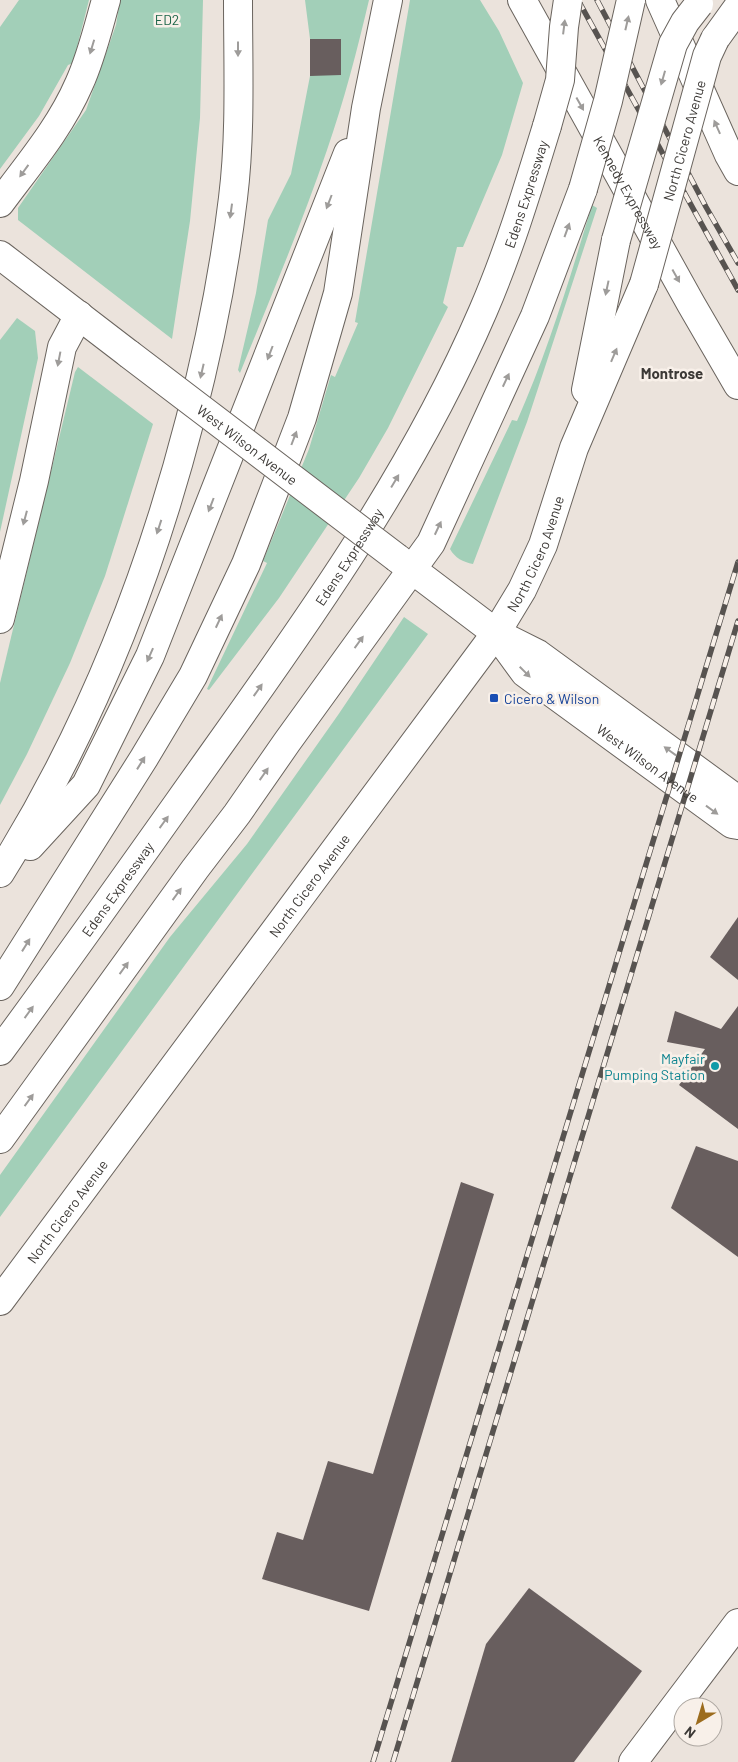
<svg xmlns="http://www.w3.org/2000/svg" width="738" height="1762" font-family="Barlow,sans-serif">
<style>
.green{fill:#a2cfb8}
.building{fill:#685e5e}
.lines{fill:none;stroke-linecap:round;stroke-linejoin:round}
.secondary-casing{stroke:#6a645e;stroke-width:30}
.primary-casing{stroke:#6a645e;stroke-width:30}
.highway-casing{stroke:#6a645e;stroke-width:30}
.secondary{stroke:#fff;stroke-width:28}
.primary{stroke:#fff;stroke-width:28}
.highway{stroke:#fff;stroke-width:28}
.rail-casing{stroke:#575350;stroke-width:5.5}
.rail{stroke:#f8f0e9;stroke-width:4;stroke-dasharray:11;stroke-linecap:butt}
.secondary-bridge-casing{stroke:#6a645e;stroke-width:30;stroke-linecap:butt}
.primary-bridge-casing{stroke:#6a645e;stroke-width:30;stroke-linecap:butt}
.highway-bridge-casing{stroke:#6a645e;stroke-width:30;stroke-linecap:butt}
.secondary-bridge{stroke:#fff;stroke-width:28}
.primary-bridge{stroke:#fff;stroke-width:28}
.highway-bridge{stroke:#fff;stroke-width:28}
.oneway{fill:#9e9c9a}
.transit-dot{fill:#1a4fb4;stroke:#f8f0e9;stroke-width:2}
.culture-dot{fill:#0f9aa8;stroke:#f8f0e9;stroke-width:2}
.labels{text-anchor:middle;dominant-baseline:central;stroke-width:5;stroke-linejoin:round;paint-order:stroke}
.park-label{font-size:14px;fill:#1b6447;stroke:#f8f0e9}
.street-label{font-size:14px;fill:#3c3936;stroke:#f8f0e9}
.transit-label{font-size:14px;fill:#164399;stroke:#f8f0e9;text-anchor:start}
.culture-label{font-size:14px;fill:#0d838f;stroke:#f8f0e9;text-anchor:end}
.neighbourhood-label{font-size:15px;font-weight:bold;fill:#3c3936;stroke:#f8f0e9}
</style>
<rect width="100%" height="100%" fill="#ebe3dc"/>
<g class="green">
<path d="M 19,0 L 89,0 L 73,63 L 68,65 L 39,116 L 0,169 L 0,27 Z"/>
<path d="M 120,0 L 203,0 L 200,118 L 190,221 L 172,339 L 18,220 L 18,208 L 86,110 L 116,25 Z"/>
<path d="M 305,0 L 369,0 C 357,51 344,101 327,150 C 301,226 270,299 240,373 L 238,370 L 256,293 L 268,220 L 291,174 L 310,76 L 310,39 Z"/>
<path d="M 410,0 L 480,0 L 499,31 L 523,83 L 502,155 L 463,247 L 457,247 L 443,303 L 448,307 L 388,428 L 359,478 L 279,598 L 209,690 L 207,689 L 267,563 L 263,561 L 309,449 L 331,375 L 335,377 L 358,323 L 355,322 Z"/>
<path d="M 592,205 L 597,208 L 527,422 L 473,564 C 463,562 455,558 450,549 L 512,420 L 517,421 C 548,351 570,278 592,205 Z"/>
<path d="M 17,318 L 35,331 L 38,358 L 0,532 L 0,340 Z"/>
<path d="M 78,367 L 153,424 L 105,576 L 70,663 L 27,754 L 0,805 L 0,683 L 75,372 Z"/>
<path d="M 404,617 L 428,634 L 0,1217 L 0,1175 L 170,937 L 247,844 L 338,715 Z"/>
</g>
<g class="building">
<path d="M 310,39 L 341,39 L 341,75 L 310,76 Z"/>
<path d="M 738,917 L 738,980 L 710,957 Z"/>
<path d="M 738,1006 L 738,1129 L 679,1085 L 705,1049 L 667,1042 L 675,1011 L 721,1029 Z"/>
<path d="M 696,1146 L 738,1161 L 738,1257 L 671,1208 Z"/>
<path d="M 461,1182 L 494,1194 L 369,1611 L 262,1579 L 277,1532 L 303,1540 L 328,1461 L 373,1474 Z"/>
<path d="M 529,1588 L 642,1671 L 574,1762 L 451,1762 L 486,1644 Z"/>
</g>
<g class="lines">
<g class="secondary-casing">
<g id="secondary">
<path d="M 0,255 L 129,354"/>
<path d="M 397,558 L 496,633 L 538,654 L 738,800"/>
<path id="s1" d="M 498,636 L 525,673 L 732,824 L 738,825"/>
<path d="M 633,1762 L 738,1623"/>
</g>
</g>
<g class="primary-casing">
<g id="primary">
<path d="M 715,39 L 738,7"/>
<path d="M 586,390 L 616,240"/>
<path id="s2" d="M 0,1301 L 496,633 L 522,590 L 543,545 L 574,448 L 644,284"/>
</g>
</g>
<g class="highway-casing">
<g id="highway">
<path id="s3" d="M 522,0 L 691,304 L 738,385"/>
<path d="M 660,0 L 729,155 L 738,171"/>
<path d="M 0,203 C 28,165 60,128 79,84 C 91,58 98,28 106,0"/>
<path d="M 0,619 L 34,481 L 62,347 L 79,315"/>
<path d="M 30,846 L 86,785 L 150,656 L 348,153"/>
<path d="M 0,873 C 88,733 149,579 190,420 C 209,347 224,273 233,198 C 241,133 238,66 238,0"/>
<path d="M 0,986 L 144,758 L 193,676 L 246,564 L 256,538 L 302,418 L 338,293 L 366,108 L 388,0"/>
<path id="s4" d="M 0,1051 C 73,952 144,851 215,751 C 315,611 415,469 483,311 C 509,251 528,188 547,126"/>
<path d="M 0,1139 L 195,869 L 237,814 L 287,742 L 431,543 L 535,316 L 583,189"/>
</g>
</g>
<use href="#secondary" class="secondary"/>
<use href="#primary" class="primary"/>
<use href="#highway" class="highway"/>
<g class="rail-casing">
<g id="rail">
<path d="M 578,0 L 738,290"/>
<path d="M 597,0 L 706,207 L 738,263"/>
<path d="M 373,1762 L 738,562"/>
<path d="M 393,1762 L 738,621"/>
</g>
</g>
<use href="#rail" class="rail"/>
<g class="secondary-bridge-casing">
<g id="secondary-bridge">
<path id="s5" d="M 129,354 L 397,558"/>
</g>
</g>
<g class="primary-bridge-casing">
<g id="primary-bridge">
<path d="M 616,240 L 673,44 L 685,22 L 699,4"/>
<path id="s6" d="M 644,284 L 707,56 L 715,39"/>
</g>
</g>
<g class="highway-bridge-casing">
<g id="highway-bridge">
<path d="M 547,126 L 560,80 L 564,27 L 568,0"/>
<path d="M 583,189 L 608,101 L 631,0"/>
</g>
</g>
<use href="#secondary-bridge" class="secondary-bridge"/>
<use href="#primary-bridge" class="primary-bridge"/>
<use href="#highway-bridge" class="highway-bridge"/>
</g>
<defs><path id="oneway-solid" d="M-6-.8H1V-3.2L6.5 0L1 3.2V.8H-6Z" transform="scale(1.25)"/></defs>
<g class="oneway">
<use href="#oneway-solid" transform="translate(627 23) rotate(-77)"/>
<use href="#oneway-solid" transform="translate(564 27) rotate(-83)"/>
<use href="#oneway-solid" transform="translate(92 47) rotate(107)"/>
<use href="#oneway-solid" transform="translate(238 49) rotate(90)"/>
<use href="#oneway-solid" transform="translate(663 78) rotate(106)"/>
<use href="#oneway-solid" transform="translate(580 104) rotate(61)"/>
<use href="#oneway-solid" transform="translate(717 127) rotate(-114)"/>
<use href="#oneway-solid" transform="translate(24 171) rotate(126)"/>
<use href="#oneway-solid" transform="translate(329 202) rotate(111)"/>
<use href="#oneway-solid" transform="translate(231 211) rotate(98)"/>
<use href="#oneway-solid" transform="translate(567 230) rotate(-70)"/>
<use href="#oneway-solid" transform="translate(676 276) rotate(61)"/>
<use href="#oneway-solid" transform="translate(607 288) rotate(102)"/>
<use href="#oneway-solid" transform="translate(270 353) rotate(111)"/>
<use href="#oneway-solid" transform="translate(614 355) rotate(-67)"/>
<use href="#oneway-solid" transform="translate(59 359) rotate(101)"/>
<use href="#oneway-solid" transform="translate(202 371) rotate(103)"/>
<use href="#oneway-solid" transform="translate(506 380) rotate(-65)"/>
<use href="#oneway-solid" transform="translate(294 438) rotate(-69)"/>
<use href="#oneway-solid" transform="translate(395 481) rotate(-59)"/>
<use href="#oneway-solid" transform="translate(211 505) rotate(111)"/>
<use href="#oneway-solid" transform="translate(25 518) rotate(105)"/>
<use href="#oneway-solid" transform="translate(159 527) rotate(108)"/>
<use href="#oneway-solid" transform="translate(438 528) rotate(-65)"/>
<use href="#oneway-solid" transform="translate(219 621) rotate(-65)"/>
<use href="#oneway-solid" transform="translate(359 642) rotate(-54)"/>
<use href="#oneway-solid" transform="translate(150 655) rotate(114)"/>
<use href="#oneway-solid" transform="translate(525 672) rotate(45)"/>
<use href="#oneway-solid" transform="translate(258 690) rotate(-55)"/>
<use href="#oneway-solid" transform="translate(670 751) rotate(-144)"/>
<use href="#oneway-solid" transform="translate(141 763) rotate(-58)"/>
<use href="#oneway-solid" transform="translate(264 774) rotate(-55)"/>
<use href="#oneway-solid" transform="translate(712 810) rotate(36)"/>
<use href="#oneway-solid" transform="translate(164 822) rotate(-54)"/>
<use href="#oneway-solid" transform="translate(177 894) rotate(-54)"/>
<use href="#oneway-solid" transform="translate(26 945) rotate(-58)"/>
<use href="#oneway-solid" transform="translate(124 968) rotate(-54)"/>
<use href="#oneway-solid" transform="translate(29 1012) rotate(-54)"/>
<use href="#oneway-solid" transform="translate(29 1100) rotate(-54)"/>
</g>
<rect class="transit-dot" x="489" y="693" width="10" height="10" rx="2.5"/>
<circle class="culture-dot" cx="715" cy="1066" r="5"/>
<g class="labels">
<g class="park-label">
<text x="167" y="19">ED2</text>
</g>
<g class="street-label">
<text stroke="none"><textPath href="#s6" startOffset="149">North Cicero Avenue</textPath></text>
<text stroke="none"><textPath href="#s3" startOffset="220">Kennedy Expressway</textPath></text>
<text stroke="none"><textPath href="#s4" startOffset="1010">Edens Expressway</textPath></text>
<text stroke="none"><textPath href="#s5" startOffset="149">West Wilson Avenue</textPath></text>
<text stroke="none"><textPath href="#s2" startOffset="921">North Cicero Avenue</textPath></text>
<text stroke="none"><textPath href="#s4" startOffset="605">Edens Expressway</textPath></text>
<text stroke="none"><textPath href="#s1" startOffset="198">West Wilson Avenue</textPath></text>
<text stroke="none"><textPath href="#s2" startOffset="518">North Cicero Avenue</textPath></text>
<text stroke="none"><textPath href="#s4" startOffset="200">Edens Expressway</textPath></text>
<text stroke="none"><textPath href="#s2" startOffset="112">North Cicero Avenue</textPath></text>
</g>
<g class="transit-label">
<text x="504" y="698">Cicero &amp; Wilson</text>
</g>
<g class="culture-label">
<text x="705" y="1058">Mayfair<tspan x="705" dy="16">Pumping Station</tspan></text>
</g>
<g class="neighbourhood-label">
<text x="672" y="373">Montrose</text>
</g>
</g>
<g transform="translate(698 1722) rotate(218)"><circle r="24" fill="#f8f0e9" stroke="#ada7a1"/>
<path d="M0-4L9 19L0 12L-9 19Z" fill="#9c6c1e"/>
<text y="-8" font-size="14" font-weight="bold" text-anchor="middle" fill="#3c3936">N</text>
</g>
</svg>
